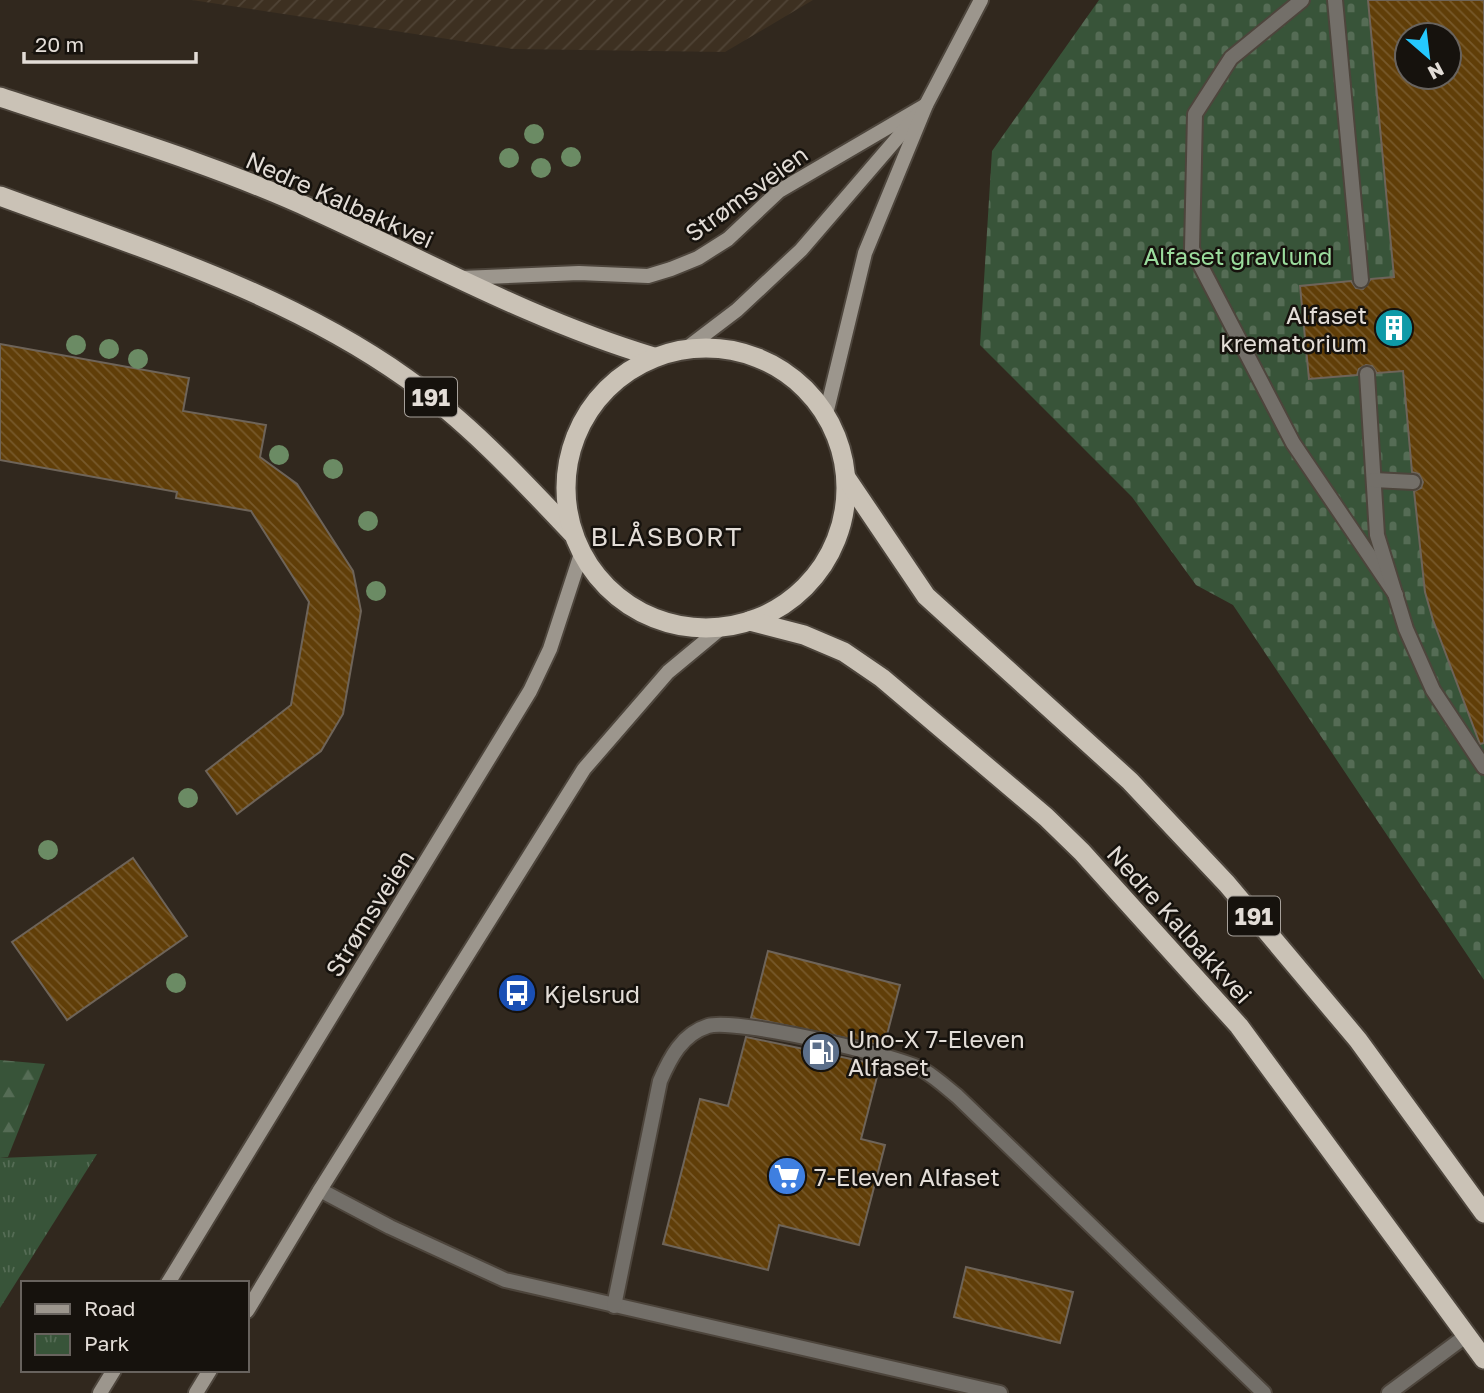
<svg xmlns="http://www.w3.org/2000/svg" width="1484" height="1393" font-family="'Golos Text',sans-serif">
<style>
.industrial{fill:url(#industrial-furrows)}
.forest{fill:url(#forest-firs)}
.cemetery{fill:url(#cemetery-stones);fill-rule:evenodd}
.park{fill:url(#park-tufts)}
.building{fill:url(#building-back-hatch);stroke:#6e6459;stroke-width:2;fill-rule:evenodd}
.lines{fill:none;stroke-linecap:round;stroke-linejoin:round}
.service-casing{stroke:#4d453c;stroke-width:18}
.secondary-casing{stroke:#4d453c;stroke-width:18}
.trunk-casing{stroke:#4d453c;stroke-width:23}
.service{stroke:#736f69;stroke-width:14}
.secondary{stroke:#9c968d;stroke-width:14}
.trunk{stroke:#cac2b6;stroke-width:19}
.tree{fill:#6b8b64}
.labels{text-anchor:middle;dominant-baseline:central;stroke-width:5;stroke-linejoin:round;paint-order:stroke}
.shield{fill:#16120d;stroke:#a6a09a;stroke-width:2}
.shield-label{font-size:23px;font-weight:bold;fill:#e3ddd7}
.street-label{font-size:24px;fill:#e3ddd7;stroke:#16120d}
.park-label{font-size:24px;fill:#9bdc9d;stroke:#16120d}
.poi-label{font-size:24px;fill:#e3ddd7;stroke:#16120d;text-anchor:start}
.neighbourhood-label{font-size:26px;letter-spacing:2px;fill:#e3ddd7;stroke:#16120d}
</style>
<defs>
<pattern id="industrial-furrows" width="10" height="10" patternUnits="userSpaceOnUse" patternTransform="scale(1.75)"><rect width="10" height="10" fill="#3d3021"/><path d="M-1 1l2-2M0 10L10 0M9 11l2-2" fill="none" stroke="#504436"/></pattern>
<pattern id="forest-firs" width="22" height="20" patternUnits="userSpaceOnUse" patternTransform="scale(1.75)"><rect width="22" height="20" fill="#385439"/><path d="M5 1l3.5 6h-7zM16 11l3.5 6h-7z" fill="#556c55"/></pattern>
<pattern id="cemetery-stones" width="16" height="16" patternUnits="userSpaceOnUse" patternTransform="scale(1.75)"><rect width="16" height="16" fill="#385439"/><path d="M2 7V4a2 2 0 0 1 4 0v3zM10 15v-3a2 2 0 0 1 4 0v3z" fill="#556c55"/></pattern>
<pattern id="park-tufts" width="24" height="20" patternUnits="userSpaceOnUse" patternTransform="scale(1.75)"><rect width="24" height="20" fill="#385439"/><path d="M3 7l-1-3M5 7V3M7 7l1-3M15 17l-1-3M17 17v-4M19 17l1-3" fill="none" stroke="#556c55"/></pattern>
<pattern id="building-back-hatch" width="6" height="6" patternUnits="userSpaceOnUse" patternTransform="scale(1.75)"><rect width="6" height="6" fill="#603e08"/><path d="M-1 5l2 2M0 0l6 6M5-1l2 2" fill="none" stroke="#77592b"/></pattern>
</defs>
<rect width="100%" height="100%" fill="#31281e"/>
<path class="industrial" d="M 192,0 L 813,0 L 725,52 L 513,49 Z"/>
<path class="forest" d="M 0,1060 L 45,1064 L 8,1157 L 0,1158 Z"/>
<path class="cemetery" d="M 1099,0 L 1484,0 L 1484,980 L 1233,605 L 1196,585 L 1132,497 L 980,345 L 992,151 ZM 1407,35 L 1449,35 L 1449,77 L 1407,77 Z"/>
<path class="park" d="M 97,1154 L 0,1308 L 0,1158 Z"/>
<g class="building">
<path d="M 1368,0 L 1484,0 L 1484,743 L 1480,744 L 1433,620 L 1425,592 L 1414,491 L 1421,488 L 1423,482 L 1419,474 L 1412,472 L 1403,371 L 1377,373 L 1372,366 L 1366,365 L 1359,369 L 1357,375 L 1309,379 L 1300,286 L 1351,281 L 1356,288 L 1363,289 L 1371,279 L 1394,277 ZM 1407,35 L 1449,35 L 1449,77 L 1407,77 Z"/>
<path d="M 0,344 L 189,378 L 183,411 L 266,425 L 260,457 L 297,484 L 353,571 L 361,611 L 343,714 L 321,751 L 237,814 L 206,771 L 291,705 L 309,602 L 251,511 L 176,498 L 177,492 L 0,460 Z"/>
<path d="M 133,858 L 187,936 L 67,1020 L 12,942 Z"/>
<path d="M 768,951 L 900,985 L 884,1046 L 751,1018 Z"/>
<path d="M 746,1037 L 880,1065 L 861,1139 L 885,1145 L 859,1245 L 779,1225 L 768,1270 L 663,1244 L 700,1099 L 728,1106 Z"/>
<path d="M 966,1267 L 1073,1292 L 1060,1343 L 954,1317 Z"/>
</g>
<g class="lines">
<g class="service-casing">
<g id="service">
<path d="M 1302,0 L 1231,58 L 1195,114 L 1192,249 L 1293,443 L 1396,595"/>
<path d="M 1335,0 L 1361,280"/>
<path d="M 1367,374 L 1377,535 L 1406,629 L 1433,690 L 1484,767"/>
<path d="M 1374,480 L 1413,482"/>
<path d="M 320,1190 L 390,1227 L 505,1280 L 1000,1393"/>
<path d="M 614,1306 L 660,1081 C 670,1058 682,1034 708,1026 C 735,1018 897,1055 923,1070 C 935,1077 946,1087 957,1096 L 1264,1393"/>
<path d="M 1389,1393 L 1467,1335"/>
</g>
</g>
<g class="secondary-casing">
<g id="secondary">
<path d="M 461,278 L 579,273 L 648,276 L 671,269 L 698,258 L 728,239 L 779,191 L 926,105"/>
<path d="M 687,348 L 737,310 L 801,250 L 918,114"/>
<path d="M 826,414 L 865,253 L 926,105 L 981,0"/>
<path d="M 168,1283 L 530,691 L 550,649 L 581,554"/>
<path d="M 247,1311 L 320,1190 L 584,769 L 668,672 L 721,628"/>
<path d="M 100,1393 L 114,1370"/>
<path d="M 196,1393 L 210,1370"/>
</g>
</g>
<g class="trunk-casing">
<g id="trunk">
<path d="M 0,97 C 105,132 214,164 314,210 C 428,262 534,321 654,357"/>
<path d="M 0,196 C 138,247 285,292 406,378 C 468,422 520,478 572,533"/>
<circle cx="706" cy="488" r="140"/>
<path d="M 847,479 L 926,596 L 1130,781 L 1227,884 L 1358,1040 L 1484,1213"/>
<path d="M 750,621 L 804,635 L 844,652 L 882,678 L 1046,817 L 1082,852 L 1239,1026 L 1484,1359"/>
</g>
</g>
<use href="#service" class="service"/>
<use href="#secondary" class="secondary"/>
<use href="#trunk" class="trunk"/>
</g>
<g class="tree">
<circle cx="534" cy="134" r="10"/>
<circle cx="571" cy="157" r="10"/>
<circle cx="509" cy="158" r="10"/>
<circle cx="541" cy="168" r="10"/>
<circle cx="76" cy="345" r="10"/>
<circle cx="109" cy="349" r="10"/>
<circle cx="138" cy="359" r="10"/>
<circle cx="279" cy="455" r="10"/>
<circle cx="333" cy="469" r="10"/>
<circle cx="368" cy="521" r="10"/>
<circle cx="376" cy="591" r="10"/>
<circle cx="188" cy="798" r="10"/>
<circle cx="48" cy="850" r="10"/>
<circle cx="176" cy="983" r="10"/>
</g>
<defs>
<g id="building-disc" transform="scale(2.0125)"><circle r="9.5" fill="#0f9aa8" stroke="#16120d"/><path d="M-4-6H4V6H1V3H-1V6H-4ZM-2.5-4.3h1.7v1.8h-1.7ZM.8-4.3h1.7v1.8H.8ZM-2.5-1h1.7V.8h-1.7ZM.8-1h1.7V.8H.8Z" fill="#fff"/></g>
<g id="bus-disc" transform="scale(2.0125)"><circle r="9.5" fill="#1a4fb4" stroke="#16120d"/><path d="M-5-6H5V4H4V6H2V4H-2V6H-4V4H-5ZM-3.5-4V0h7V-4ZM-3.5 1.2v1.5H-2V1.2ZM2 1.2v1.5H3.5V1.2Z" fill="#fff"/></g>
<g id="fuel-disc" transform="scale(2.0125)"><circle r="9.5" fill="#5c6f8a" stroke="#16120d"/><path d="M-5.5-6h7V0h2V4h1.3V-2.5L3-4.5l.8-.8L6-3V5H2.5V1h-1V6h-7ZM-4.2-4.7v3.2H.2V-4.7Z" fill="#fff"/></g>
<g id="supermarket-disc" transform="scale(2.0125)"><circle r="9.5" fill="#3f7fe0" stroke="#16120d"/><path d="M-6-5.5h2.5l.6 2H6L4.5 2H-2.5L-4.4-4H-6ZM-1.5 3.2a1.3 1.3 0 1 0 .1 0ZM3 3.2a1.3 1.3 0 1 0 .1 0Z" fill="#fff"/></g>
</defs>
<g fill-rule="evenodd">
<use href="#building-disc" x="1394" y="328"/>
<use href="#bus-disc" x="517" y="993"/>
<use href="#fuel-disc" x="821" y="1052"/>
<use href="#supermarket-disc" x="787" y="1176"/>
</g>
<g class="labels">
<g class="shield">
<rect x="405" y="377.5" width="52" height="39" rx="5"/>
<rect x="1228" y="896.5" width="52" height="39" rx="5"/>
</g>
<g class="shield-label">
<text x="431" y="397">191</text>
<text x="1254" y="916">191</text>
</g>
<g class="street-label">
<text transform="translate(746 193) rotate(-36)">Strømsveien</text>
<text transform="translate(340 199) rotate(24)">Nedre Kalbakkvei</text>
<text transform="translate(369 913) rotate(-58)">Strømsveien</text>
<text transform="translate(1180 924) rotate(48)">Nedre Kalbakkvei</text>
</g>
<g class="park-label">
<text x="1238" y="255">Alfaset gravlund</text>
</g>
<g class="poi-label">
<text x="1367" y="314" text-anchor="end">Alfaset<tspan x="1367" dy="28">krematorium</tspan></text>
<text x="544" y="993">Kjelsrud</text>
<text x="848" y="1038">Uno-X 7-Eleven<tspan x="848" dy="28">Alfaset</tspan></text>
<text x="814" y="1176">7-Eleven Alfaset</text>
</g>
<g class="neighbourhood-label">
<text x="667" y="536">BLÅSBORT</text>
</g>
</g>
<rect x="21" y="1281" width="228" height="91" fill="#16120d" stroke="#68635e" stroke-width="2"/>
<rect x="35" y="1304" width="35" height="10" fill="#9c968d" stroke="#68635e" stroke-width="2"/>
<text x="84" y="1316" font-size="21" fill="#e3ddd7">Road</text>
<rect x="35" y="1334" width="35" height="21" fill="url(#park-tufts)" stroke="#68635e" stroke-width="2"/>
<text x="84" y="1351" font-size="21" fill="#e3ddd7">Park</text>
<g transform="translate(1428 56) rotate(152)"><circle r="33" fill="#16120d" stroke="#68635e" stroke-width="2"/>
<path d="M0-5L12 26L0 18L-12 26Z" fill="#25c9fe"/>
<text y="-10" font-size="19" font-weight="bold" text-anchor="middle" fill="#e3ddd7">N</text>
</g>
<path d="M24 52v10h172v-10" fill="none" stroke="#e3ddd7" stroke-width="3.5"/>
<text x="35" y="52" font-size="21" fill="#e3ddd7" stroke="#16120d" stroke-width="5" paint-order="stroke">20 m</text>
</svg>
